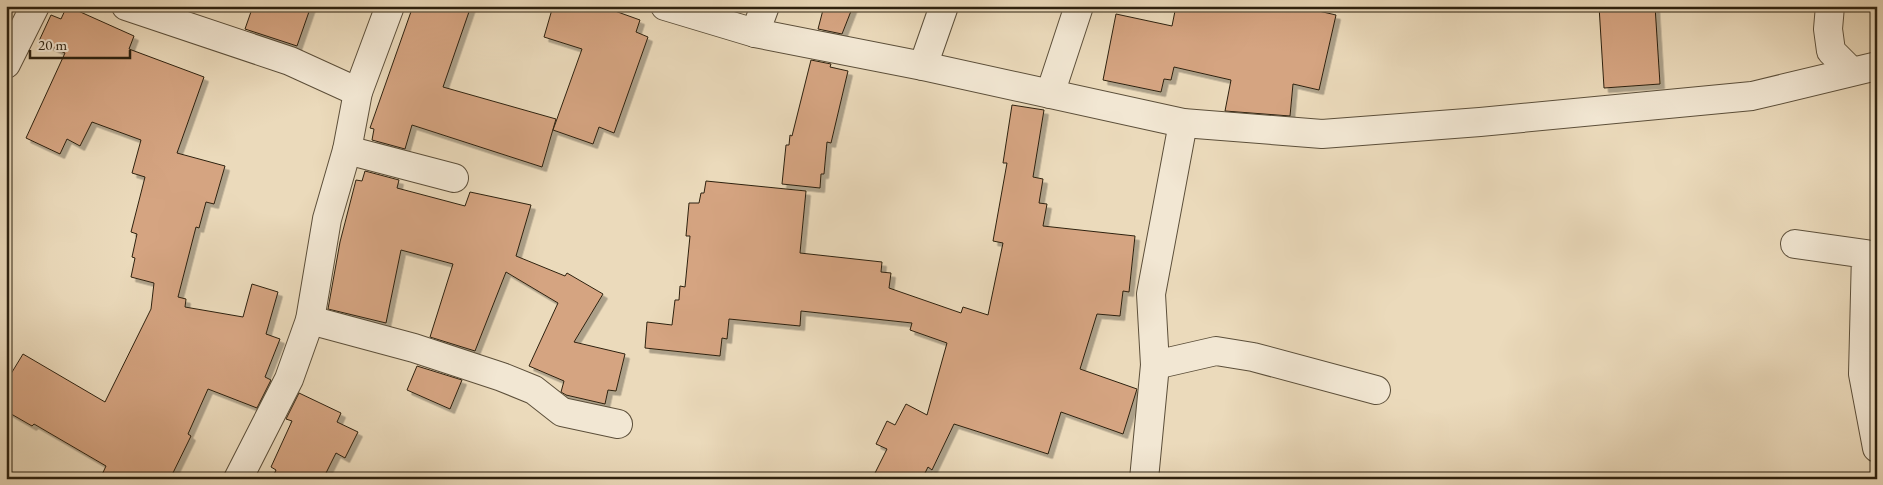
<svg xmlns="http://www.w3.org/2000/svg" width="1883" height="485" font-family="'EB Garamond',serif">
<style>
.building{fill:#d5a481;stroke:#2d210f;filter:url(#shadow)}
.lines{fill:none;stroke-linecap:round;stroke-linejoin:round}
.minor-casing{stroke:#5c4f3a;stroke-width:30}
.minor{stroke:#f2e7d3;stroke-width:28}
</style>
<defs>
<filter id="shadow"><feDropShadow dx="4.5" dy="4.5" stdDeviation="0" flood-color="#0004"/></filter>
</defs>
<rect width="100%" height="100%" fill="#ebdabb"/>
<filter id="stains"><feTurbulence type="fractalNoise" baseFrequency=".004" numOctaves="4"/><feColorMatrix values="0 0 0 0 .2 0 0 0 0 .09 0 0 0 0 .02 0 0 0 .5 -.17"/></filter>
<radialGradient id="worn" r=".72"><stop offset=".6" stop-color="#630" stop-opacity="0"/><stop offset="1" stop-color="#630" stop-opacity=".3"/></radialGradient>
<g class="building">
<path d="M 67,6 L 134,36 L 129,49 L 204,77 L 177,153 L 225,166 L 214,204 L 206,202 L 199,228 L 196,227 L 178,297 L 186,299 L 185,307 L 243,317 L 252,284 L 278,292 L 266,334 L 280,339 L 265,377 L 271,380 L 257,408 L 208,389 L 188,434 L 191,436 L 170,479 L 100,479 L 106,466 L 34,424 L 32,426 L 6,411 L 6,382 L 23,354 L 105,402 L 151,309 L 154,283 L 131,277 L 135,258 L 132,257 L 137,234 L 131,232 L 145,177 L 132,173 L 141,140 L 92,122 L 80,146 L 67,139 L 60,154 L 26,138 L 65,53 L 39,41 L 51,15 L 61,19 Z"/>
<path d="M 253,6 L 311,6 L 297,46 L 245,29 Z"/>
<path d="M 413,6 L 471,6 L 443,87 L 556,119 L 542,167 L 412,125 L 405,149 L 372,140 L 374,129 L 370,128 Z"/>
<path d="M 553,6 L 601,6 L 640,20 L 636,32 L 648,37 L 614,133 L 599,127 L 593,144 L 553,130 L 582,49 L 544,37 Z"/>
<path d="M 824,6 L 853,6 L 842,34 L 818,29 Z"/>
<path d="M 1176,6 L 1297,6 L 1336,15 L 1319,90 L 1293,84 L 1290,116 L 1225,111 L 1231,80 L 1174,67 L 1171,80 L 1164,79 L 1161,92 L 1103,80 L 1116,14 L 1172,26 Z"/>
<path d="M 1599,6 L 1655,6 L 1660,84 L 1604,88 Z"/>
<path d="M 811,60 L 831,64 L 830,67 L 848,71 L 831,143 L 827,142 L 824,174 L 821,174 L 820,188 L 782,184 L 786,145 L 789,145 L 790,135 L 792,136 Z"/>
<path d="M 1012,105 L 1044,110 L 1033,177 L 1043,179 L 1039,203 L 1047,204 L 1043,226 L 1135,236 L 1129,292 L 1123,291 L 1120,316 L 1097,314 L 1080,369 L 1137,389 L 1123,434 L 1061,412 L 1048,454 L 954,424 L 932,470 L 928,467 L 922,479 L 872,479 L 887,449 L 876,444 L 887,421 L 895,425 L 906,404 L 927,415 L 947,343 L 910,330 L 912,323 L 801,311 L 800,326 L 729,319 L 727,339 L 722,338 L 720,356 L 645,348 L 647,322 L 672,325 L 675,300 L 679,300 L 680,286 L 685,287 L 690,236 L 686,236 L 689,203 L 699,203 L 701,193 L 704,193 L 706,181 L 806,191 L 800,253 L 882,262 L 881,272 L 891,273 L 889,288 L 961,313 L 963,307 L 988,315 L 1003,243 L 993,241 L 1007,163 L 1003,163 Z"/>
<path d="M 365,171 L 399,180 L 397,188 L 465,206 L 470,192 L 531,205 L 516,256 L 565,276 L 567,273 L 603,294 L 574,342 L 625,354 L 616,391 L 608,390 L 605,404 L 566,395 L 561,392 L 564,381 L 529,366 L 558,303 L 506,272 L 475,351 L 430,337 L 453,264 L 401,250 L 386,323 L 328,309 L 340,242 L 356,180 L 362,181 Z"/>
<path d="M 417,366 L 462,380 L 450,409 L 407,390 Z"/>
<path d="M 299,393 L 341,413 L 337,422 L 358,432 L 345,458 L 336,453 L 323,479 L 272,479 L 276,470 L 271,467 L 292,421 L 286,419 Z"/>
</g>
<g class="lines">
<g class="minor-casing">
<g id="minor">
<path d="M 126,6 L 290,61 L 358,92"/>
<path d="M 665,6 L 755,33 L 923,66 L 1183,123 L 1322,134 L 1480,122 L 1752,96 L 1877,66"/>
<path d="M 1830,6 L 1828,29 L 1831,51 L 1851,71"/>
<path d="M 755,33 L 765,6"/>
<path d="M 6,64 L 35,6"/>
<path d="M 923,66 L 944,6"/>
<path d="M 1050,94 L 1079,6"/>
<path d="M 347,150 L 454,178"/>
<path d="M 1795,244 L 1866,254 L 1863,374 L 1877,448"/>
<path d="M 310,320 L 414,348 L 502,377 L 534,390 L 562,412 L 618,424"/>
<path d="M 1155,365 L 1216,351 L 1253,357 L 1376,390"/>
<path d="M 238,479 L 289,379 L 310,320 L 327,219 L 347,150 L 358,92 L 390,6"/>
<path d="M 1144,479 L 1155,365 L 1151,294 L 1183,123"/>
</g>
</g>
<use href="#minor" class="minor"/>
</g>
<rect width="1883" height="485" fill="none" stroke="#ebdabb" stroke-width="25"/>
<rect x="8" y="8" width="1868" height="470" fill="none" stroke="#2d210f" stroke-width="2.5"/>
<rect x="12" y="12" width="1858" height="460" fill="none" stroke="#2d210f"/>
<path d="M30 50v8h100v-8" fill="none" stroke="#2d210f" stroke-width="2.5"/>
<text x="38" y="50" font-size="15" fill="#2d210f" stroke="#f2e7d3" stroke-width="4" paint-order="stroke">20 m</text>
<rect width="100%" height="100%" filter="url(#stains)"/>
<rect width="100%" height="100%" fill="url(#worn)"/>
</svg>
